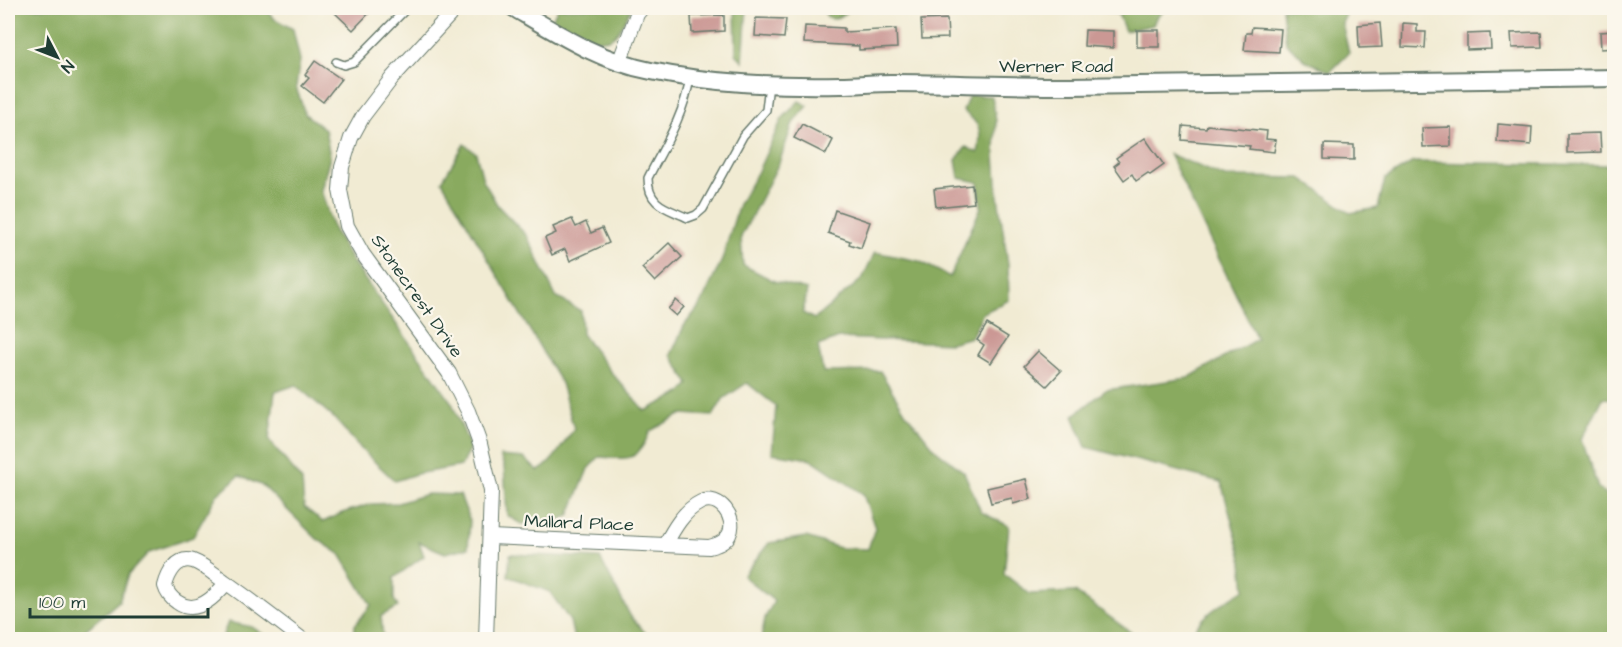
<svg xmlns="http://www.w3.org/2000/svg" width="1622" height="647" font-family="'Architects Daughter',sans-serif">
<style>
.forest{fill:#89aa5e;stroke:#547449;stroke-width:1.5}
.building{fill:#cb9894}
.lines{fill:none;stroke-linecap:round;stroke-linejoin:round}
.service-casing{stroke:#687a6c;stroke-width:10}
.minor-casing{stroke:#687a6c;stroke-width:16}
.tertiary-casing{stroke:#687a6c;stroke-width:20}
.service{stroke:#fff;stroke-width:7}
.minor{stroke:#fff;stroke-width:14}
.tertiary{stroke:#fff;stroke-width:16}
.labels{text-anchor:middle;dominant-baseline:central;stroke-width:4.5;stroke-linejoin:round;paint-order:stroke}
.street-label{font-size:18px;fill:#1f3d34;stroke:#fbf7ec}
</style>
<rect width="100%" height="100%" fill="#fbf7ec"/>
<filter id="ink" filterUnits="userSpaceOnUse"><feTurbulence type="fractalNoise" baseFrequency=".0167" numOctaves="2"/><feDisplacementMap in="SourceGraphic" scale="12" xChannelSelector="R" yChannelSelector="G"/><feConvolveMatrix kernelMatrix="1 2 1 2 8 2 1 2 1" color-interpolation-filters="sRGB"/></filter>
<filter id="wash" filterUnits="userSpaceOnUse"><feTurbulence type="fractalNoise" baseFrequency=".008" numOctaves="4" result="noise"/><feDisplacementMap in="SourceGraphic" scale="24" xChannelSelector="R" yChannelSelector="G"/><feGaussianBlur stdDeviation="1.35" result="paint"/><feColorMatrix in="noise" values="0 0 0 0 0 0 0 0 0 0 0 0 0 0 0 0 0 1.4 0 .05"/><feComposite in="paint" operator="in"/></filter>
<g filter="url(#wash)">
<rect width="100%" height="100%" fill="#f1ebd3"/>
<g class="forest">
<path d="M 8,8 L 266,8 L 273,18 L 293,29 L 300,60 L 296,87 L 305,114 L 325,129 L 330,157 L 321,190 L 333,229 L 352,261 L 452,403 L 470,447 L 461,466 L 416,474 L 395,481 L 363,451 L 333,417 L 296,385 L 275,392 L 269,440 L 302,481 L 304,507 L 323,522 L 342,513 L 371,504 L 398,503 L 427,494 L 460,495 L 470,521 L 468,548 L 445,553 L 419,542 L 424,556 L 394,578 L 394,599 L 398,607 L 381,616 L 383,636 L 393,639 L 354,639 L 355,625 L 371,605 L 340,554 L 317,539 L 263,486 L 239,476 L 217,495 L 193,537 L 149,552 L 128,575 L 119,601 L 75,639 L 8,639 Z"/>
<path d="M 558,8 L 632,8 C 626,16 621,30 614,36 C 599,48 565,30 550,23 Z"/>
<path d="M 735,8 L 747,8 L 743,61 L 736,54 Z"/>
<path d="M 822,8 L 854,8 L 835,19 L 828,18 Z"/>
<path d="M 1089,8 L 1167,8 L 1156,18 L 1153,25 L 1125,31 L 1118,14 Z"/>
<path d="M 1282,8 L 1349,8 L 1342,23 L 1349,53 L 1330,72 L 1305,60 L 1286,43 Z"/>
<path d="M 969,95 L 992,96 L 996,121 L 995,156 L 998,196 L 1008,264 L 1009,300 L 983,313 L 971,337 L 950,343 L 839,338 L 818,346 L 823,372 L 880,371 L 905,412 L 936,450 L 964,472 L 981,512 L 1009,526 L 1004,574 L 1030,594 L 1075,592 L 1140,639 L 761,639 L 765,618 L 774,601 L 743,576 L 769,543 L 806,537 L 840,548 L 868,549 L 875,528 L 863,494 L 811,459 L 772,453 L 776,406 L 747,383 L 723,399 L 713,416 L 682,414 L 650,431 C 637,463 630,459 599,457 L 588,469 L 569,516 L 548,524 L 521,524 L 507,515 L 504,466 L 500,456 L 524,458 L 538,471 C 553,464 563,443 574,429 L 561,383 L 442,181 L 464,144 L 476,153 L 483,180 L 498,206 L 527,236 L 556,297 L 581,311 L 582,334 L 610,371 L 645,411 L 681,393 L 689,384 L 671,355 L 684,326 L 701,304 L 722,260 L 739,204 L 758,171 L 782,119 L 799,101 L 808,106 L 793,123 L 779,163 L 741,237 L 743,265 L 774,281 L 807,290 L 803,313 L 814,319 L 862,279 L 875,252 L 919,261 L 950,277 L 981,207 L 978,182 L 959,178 L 956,160 L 966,147 L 978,153 C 982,131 981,124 963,111 Z"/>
<path d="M 1169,154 L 1225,177 L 1301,178 L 1350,213 L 1378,208 L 1385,179 L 1413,162 L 1607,165 L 1611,189 L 1614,192 L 1614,399 L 1603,398 L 1582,439 L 1598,488 L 1614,501 L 1614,639 L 1193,639 C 1192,619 1230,599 1245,589 L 1241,554 L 1221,482 L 1086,447 L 1073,416 L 1106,390 L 1188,378 L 1257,339 Z"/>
<path d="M 510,554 L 600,558 L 631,617 L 651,639 L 574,639 L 570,621 L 550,592 L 508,576 Z"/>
<path d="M 228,622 L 252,627 L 270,639 L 231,639 L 223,635 Z"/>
</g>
<g id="blocks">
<g class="building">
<path d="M 338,8 L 374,8 L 353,30 L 334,12 Z"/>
<path d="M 724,15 L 724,31 L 692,33 L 691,16 Z"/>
<path d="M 756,18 L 786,19 L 784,38 L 755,36 Z"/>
<path d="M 947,19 L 948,38 L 922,39 L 921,20 Z"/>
<path d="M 1380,23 L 1382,47 L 1359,48 L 1358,25 Z"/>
<path d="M 1403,23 L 1417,24 L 1417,32 L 1426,32 L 1425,48 L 1402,47 Z"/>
<path d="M 805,26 L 844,28 L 844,32 L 896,29 L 897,48 L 859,50 L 859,46 L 804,43 Z"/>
<path d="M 1252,27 L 1281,29 L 1279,52 L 1244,50 L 1246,33 L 1251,33 Z"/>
<path d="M 1085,30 L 1113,31 L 1113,48 L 1084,46 Z"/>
<rect x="1137" y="30" width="22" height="17"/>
<path d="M 1614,31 L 1614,48 L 1601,49 L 1600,32 Z"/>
<path d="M 1541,32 L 1542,47 L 1512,48 L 1511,33 Z"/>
<path d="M 1490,33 L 1491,49 L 1467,50 L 1467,34 Z"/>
<path d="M 315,61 L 341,79 L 323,102 L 302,86 L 309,78 L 305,75 Z"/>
<path d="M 802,124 L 833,140 L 826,154 L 794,138 Z"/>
<path d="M 1498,124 L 1532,127 L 1531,145 L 1497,142 Z"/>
<path d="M 1207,125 L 1267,131 L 1266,139 L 1276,140 L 1274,152 L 1249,149 L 1250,146 L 1182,140 L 1183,126 L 1206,128 Z"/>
<path d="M 1451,127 L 1451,146 L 1423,147 L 1422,128 Z"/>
<path d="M 1600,133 L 1601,152 L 1567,153 L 1567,134 Z"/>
<path d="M 1145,138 L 1164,165 L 1150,175 L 1148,173 L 1136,181 L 1132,174 L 1124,180 L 1114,166 L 1119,162 L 1116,158 Z"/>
<path d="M 1324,144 L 1354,145 L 1354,160 L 1324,159 Z"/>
<path d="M 972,185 L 974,203 L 936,207 L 934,189 Z"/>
<path d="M 835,210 L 870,222 L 861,248 L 849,244 L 850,241 L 828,233 Z"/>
<path d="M 572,219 L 576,227 L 586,222 L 591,233 L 602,228 L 609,243 L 570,261 L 565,249 L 552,255 L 545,238 L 556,233 L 553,227 Z"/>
<path d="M 669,243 L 682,257 L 655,282 L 642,268 Z"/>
<path d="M 676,300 L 684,307 L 676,316 L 668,309 Z"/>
<path d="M 987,324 L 1008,337 L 991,363 L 978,355 L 984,345 L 977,340 Z"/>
<path d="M 1038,351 L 1061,371 L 1047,386 L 1024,366 Z"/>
<path d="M 1026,479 L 1031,499 L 1013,504 L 1012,498 L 991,503 L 987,488 Z"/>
</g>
</g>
</g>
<g filter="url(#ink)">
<use href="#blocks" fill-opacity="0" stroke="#687a6c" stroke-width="1.5"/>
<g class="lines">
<g class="service-casing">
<g id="service">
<path d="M 336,62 L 344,65 L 354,62 L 407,8"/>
<path d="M 690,78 C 684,115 665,145 648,178 C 648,206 667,208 688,218 L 696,215 L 703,209 L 743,136 L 766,110 L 769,84"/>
</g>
</g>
<g class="minor-casing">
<g id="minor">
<path d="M 456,8 L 392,78 L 363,116 L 351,138 L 342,167 L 340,190 L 347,226 L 362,253 L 449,373 L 468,411 L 480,444 L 491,491 L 486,640"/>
<path d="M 619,63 L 637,14 L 642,8"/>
<path d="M 491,537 L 709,547 C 717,545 724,543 729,535 C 738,518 719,494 701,502 C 684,510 673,530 665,545"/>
<path d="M 226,583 C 214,598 196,616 177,602 C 171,598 167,593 165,586 C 168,574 177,556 193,561 C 204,565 215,575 224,581 C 251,600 277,620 303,640"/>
</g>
</g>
<g class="tertiary-casing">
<path id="tertiary" d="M 514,8 C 558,34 600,61 651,71 C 713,84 777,86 841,85 C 857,85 874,83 891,83 C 951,83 1011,86 1070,86 C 1252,85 1433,82 1614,78"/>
</g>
<use href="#service" class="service"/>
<use href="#minor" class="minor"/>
<use href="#tertiary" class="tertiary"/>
</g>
</g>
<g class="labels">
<g class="street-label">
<text x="1056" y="66">Werner Road</text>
<text transform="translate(417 296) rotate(55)">Stonecrest Drive</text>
<text transform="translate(579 523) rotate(2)">Mallard Place</text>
</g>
</g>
<rect width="1622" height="647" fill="none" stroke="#fbf7ec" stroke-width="30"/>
<g transform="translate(57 57) rotate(132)" stroke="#fbf7ec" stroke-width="4.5" paint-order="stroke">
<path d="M0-4.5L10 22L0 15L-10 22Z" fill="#1f3d34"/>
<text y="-9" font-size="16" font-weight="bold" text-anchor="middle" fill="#1f3d34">N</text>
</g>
<path d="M30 608v9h178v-9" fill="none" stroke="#1f3d34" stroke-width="3"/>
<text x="39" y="608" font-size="18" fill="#1f3d34" stroke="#fbf7ec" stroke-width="4.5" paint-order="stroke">100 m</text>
</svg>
